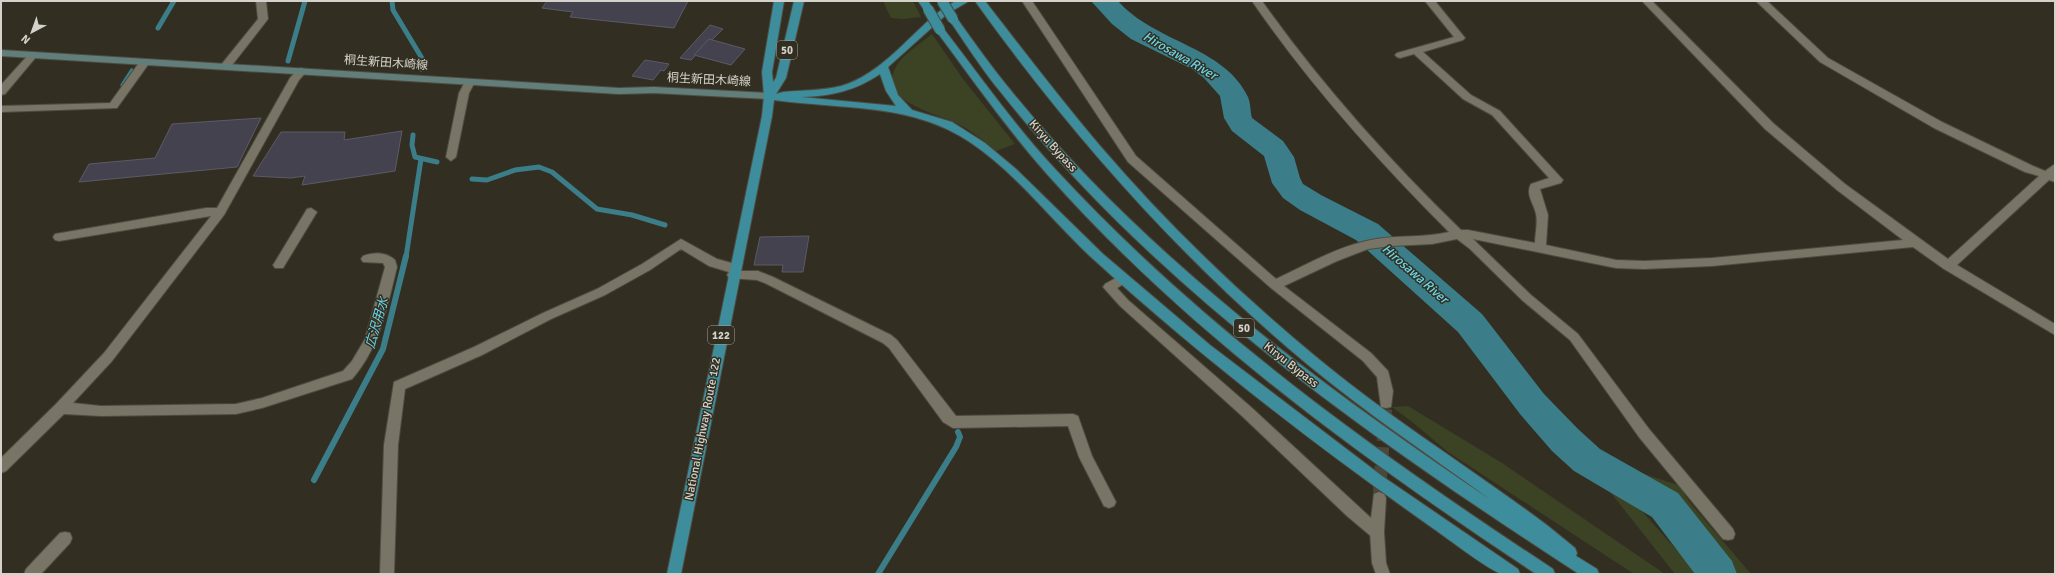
<svg xmlns="http://www.w3.org/2000/svg" width="2056" height="575" font-family="Signika,'Noto Sans JP',sans-serif">
<style>
.green{fill:#3b4324}
.lines{fill:none;stroke-linecap:round;stroke-linejoin:round}
.stream-far1{stroke:#3b7d88;stroke-width:5}
.stream{stroke:#3b7d88;stroke-width:6}
.river{fill:#3b7d88;fill-rule:evenodd}
.building{fill:#44424e;stroke:#5c5a67}
.minor-tunnel{stroke:#4a473b;stroke-width:13;stroke-dasharray:13 6;stroke-linecap:butt}
.minor-casing{stroke:#4e4b40;stroke-width:2}
.tertiary-casing{stroke:#4e4b40;stroke-width:2}
.secondary-casing{stroke:#4e4b40;stroke-width:2}
.trunk-casing{stroke:#4e4b40;stroke-width:2}
.minor{fill:#787566;fill-rule:evenodd}
.tertiary{fill:#787566;fill-rule:evenodd}
.secondary{fill:#627e7a;fill-rule:evenodd}
.trunk{fill:#3e8d9c;fill-rule:evenodd}
.trunk-bridge-casing{stroke:#4e4b40;stroke-width:12;stroke-linecap:butt}
.trunk-bridge{stroke:#3e8d9c;stroke-width:10}
.labels{text-anchor:middle;dominant-baseline:central;stroke-width:3;stroke-linejoin:round;paint-order:stroke}
.shield{fill:#322f22;stroke:#a3a198;stroke-width:1}
.shield-label{font-size:11px;font-weight:bold;fill:#d4d2ca}
.street-label{font-size:12px;fill:#d4d2ca;stroke:#322f22}
.water-label{font-size:13px;font-style:italic;fill:#6bd4e5;stroke:#322f22}
</style>
<rect width="100%" height="100%" fill="#322f22"/>
<g class="green">
<path d="M 883,1 L 913,1 L 921,17 L 903,19 L 891,18 Z"/>
<path d="M 932,34 L 963,79 L 1015,144 L 996,151 C 983,140 971,130 956,123 C 935,113 875,100 897,65 C 903,55 922,42 932,34 Z"/>
<path d="M 1498,350 L 1698,574 L 1675,574 Z"/>
<path d="M 1408,406 L 1502,463 L 1665,574 L 1634,574 L 1448,452 L 1411,421 L 1392,407 Z"/>
<path d="M 1641,473 L 1678,485 L 1691,504 L 1751,574 L 1727,574 C 1700,538 1679,503 1638,481 Z"/>
</g>
<g class="lines">
<g class="stream-far1">
<path d="M 392,1 L 393,10 L 423,60 L 421,69"/>
<path d="M 158,28 L 174,1"/>
<path d="M 288,61 L 305,1"/>
<path d="M 123,85 L 132,71"/>
<path d="M 413,135 L 412,145 L 415,157 L 437,162"/>
<path d="M 472,179 L 487,180 L 515,170 L 539,167 L 552,172 L 597,209 L 632,215 L 665,225"/>
<path d="M 406,257 L 421,159"/>
</g>
<g class="stream">
<path d="M 314,480 L 383,349 L 406,256"/>
<path d="M 878,574 L 956,447 L 960,437 L 958,432"/>
</g>
<path class="river" d="M 1091,1 L 1118,1 C 1155,43 1224,46 1248,97 C 1251,104 1250,111 1252,118 L 1283,141 L 1294,157 L 1300,178 L 1303,184 L 1321,195 L 1378,224 L 1482,314 L 1544,394 L 1578,429 L 1600,449 L 1678,493 L 1732,561 L 1737,574 L 1695,574 L 1652,517 L 1574,471 L 1552,451 L 1520,414 L 1458,332 L 1356,240 L 1300,210 L 1283,198 L 1272,183 L 1264,156 L 1232,131 L 1224,118 L 1220,96 L 1204,78 L 1192,69 L 1131,39 L 1112,24 Z"/>
</g>
<g class="building">
<path d="M 547,1 L 688,1 L 674,28 L 570,17 L 573,12 L 542,8 Z"/>
<path d="M 710,25 L 723,29 L 691,60 L 680,58 Z"/>
<path d="M 709,39 L 745,49 L 731,65 L 694,55 Z"/>
<path d="M 645,60 L 669,64 L 664,71 L 661,70 L 653,80 L 632,76 Z"/>
<path d="M 261,118 L 237,167 L 79,182 L 89,164 L 155,158 L 172,124 Z"/>
<path d="M 402,131 L 395,171 L 302,185 L 305,176 L 291,178 L 253,176 L 281,132 L 345,132 L 344,140 Z"/>
<path d="M 809,236 L 803,272 L 782,272 L 783,265 L 754,265 L 760,237 Z"/>
</g>
<g class="lines">
<path class="minor-tunnel" d="M 1379,498 L 1386,403"/>
<g class="minor-casing">
<g id="minor">
<path d="M 256,1 L 266,1 L 268,19 L 229,69 L 221,69 L 220,67 L 221,65 L 258,19 Z"/>
<path d="M 1022,1 L 1032,1 L 1136,156 L 1276,279 C 1308,264 1340,245 1376,239 C 1400,235 1425,238 1449,232 C 1377,160 1310,85 1252,1 L 1262,1 C 1321,84 1388,159 1461,230 L 1468,230 L 1535,243 C 1535,234 1538,223 1536,214 C 1534,204 1525,194 1531,184 L 1549,178 L 1492,115 L 1463,99 L 1414,54 L 1400,58 L 1397,57 L 1395,55 L 1397,53 L 1454,37 L 1425,1 L 1435,1 L 1465,38 L 1463,40 L 1423,52 L 1471,95 L 1500,111 L 1563,180 L 1561,183 L 1540,189 L 1548,215 L 1546,245 L 1616,260 L 1644,261 L 1712,258 L 1903,240 L 1837,190 L 1765,129 L 1642,1 L 1652,1 L 1773,123 L 1845,184 L 1948,259 L 2039,176 L 2025,172 L 1934,128 L 1820,62 L 1756,1 L 1767,1 L 1828,58 L 1942,122 L 2033,166 L 2045,171 L 2055,164 L 2055,182 L 2049,180 L 1957,265 L 2055,324 L 2055,335 L 1944,269 L 1913,247 L 1712,266 L 1644,269 L 1616,268 L 1473,239 L 1531,295 L 1578,334 L 1649,429 L 1733,529 L 1735,534 L 1733,539 L 1728,540 L 1723,539 L 1639,437 L 1570,340 L 1523,301 L 1470,249 L 1457,239 L 1432,244 L 1392,246 L 1368,249 L 1337,261 L 1284,286 L 1371,353 L 1388,371 L 1393,391 L 1391,407 L 1386,408 L 1381,407 L 1377,377 L 1363,361 L 1271,288 L 1128,162 Z"/>
<path d="M 33,52 L 38,55 L 36,57 L 5,94 L 1,95 L 1,85 L 30,53 Z"/>
<path d="M 145,59 L 150,62 L 117,108 L 1,112 L 1,106 L 110,103 L 141,60 Z"/>
<path d="M 302,68 L 307,71 L 299,80 L 224,215 L 112,361 L 73,403 L 101,406 L 236,404 L 262,398 L 343,371 L 352,361 L 365,339 L 385,267 L 383,263 L 363,262 L 361,259 L 363,256 C 374,252 386,252 395,260 L 397,267 C 387,307 380,347 352,379 L 262,408 L 236,414 L 101,416 L 64,414 L 6,471 L 1,473 L 1,458 L 56,404 L 104,353 L 211,216 L 59,241 L 55,240 L 53,237 L 55,234 L 206,208 L 217,208 L 290,78 L 298,69 Z"/>
<path d="M 470,79 L 475,82 L 469,93 L 456,157 L 451,161 L 446,157 L 459,93 L 466,80 Z"/>
<path d="M 311,208 L 317,212 L 283,268 L 275,268 L 273,265 L 275,262 L 307,209 Z"/>
<path d="M 681,239 L 717,259 L 739,265 L 741,268 L 739,271 L 758,271 L 773,277 L 891,335 L 897,340 L 956,416 L 1073,414 L 1078,416 L 1092,456 L 1116,502 L 1114,506 L 1109,508 L 1104,506 L 1079,457 L 1068,426 L 953,428 L 943,422 L 889,348 L 883,343 L 765,283 L 757,280 L 729,278 L 727,275 L 729,272 L 709,266 L 681,249 L 650,270 L 605,295 L 551,319 L 482,355 L 405,389 L 398,445 L 394,574 L 380,574 L 384,445 L 394,382 L 474,347 L 543,313 L 597,289 L 642,264 Z"/>
<path d="M 1123,274 L 1127,276 L 1129,279 L 1127,282 L 1117,288 L 1128,300 L 1252,408 L 1371,518 L 1374,494 L 1379,492 L 1384,494 L 1386,498 L 1384,532 L 1382,537 L 1377,538 L 1372,537 L 1347,516 L 1242,416 L 1120,306 L 1103,287 L 1105,284 Z"/>
<path d="M 65,532 L 70,533 L 72,538 L 70,543 L 41,574 L 24,574 L 26,569 L 60,533 Z"/>
</g>
</g>
<g class="tertiary-casing">
<path id="tertiary" d="M 1377,526 L 1382,527 L 1384,532 L 1386,563 L 1390,574 L 1376,574 L 1372,563 L 1370,532 L 1372,527 Z"/>
</g>
<g class="secondary-casing">
<path id="secondary" d="M 1,50 L 619,88 L 654,87 L 769,93 L 774,96 L 769,99 L 654,93 L 619,94 L 1,56 Z"/>
</g>
<g class="trunk-casing">
<g id="trunk">
<path d="M 774,1 L 784,1 L 772,72 L 773,82 L 776,78 L 794,1 L 804,1 L 786,78 L 776,94 L 783,92 C 802,90 822,91 841,86 C 883,74 911,32 945,7 L 956,1 L 969,1 L 947,14 L 888,67 L 898,95 L 912,110 L 952,122 L 985,143 L 1016,169 L 1103,254 L 1210,345 L 1382,476 L 1518,569 L 1520,574 C 1515,574 1508,575 1502,574 C 1491,572 1446,537 1434,529 C 1315,445 1198,355 1091,257 C 1048,217 1011,166 960,136 C 904,103 836,109 774,100 L 772,116 L 681,574 L 667,574 L 762,116 L 764,96 L 762,72 ZM 880,74 L 886,91 L 896,106 L 801,97 C 831,96 855,91 880,74 Z"/>
<path d="M 918,1 L 928,1 L 933,9 L 931,11 L 925,11 Z"/>
<path d="M 975,1 L 985,1 C 1023,50 1061,100 1101,147 C 1166,223 1239,293 1315,356 C 1389,418 1471,468 1548,526 L 1575,548 L 1577,553 L 1576,556 L 1597,569 L 1599,574 L 1579,574 C 1369,437 1156,289 999,90 C 981,68 966,44 950,21 L 950,17 L 956,17 C 973,41 990,65 1008,87 C 1142,253 1315,382 1491,500 C 1429,455 1366,413 1307,364 C 1181,259 1071,135 975,1 Z"/>
<path d="M 940,27 L 943,28 C 980,76 1015,126 1056,170 C 1201,327 1375,452 1553,569 L 1555,574 L 1536,574 C 1361,458 1187,332 1047,174 C 1007,129 973,80 937,32 L 935,30 Z"/>
</g>
</g>
<use href="#minor" class="minor"/>
<use href="#tertiary" class="tertiary"/>
<use href="#secondary" class="secondary"/>
<use href="#trunk" class="trunk"/>
<g class="trunk-bridge-casing">
<g id="trunk-bridge">
<path d="M 942,1 L 953,19"/>
<path d="M 928,9 L 940,30"/>
</g>
</g>
<use href="#trunk-bridge" class="trunk-bridge"/>
</g>
<g class="labels">
<g class="shield">
<rect x="777" y="41" width="20" height="18" rx="3"/>
<rect x="1234" y="319" width="20" height="18" rx="3"/>
<rect x="708" y="326" width="26" height="18" rx="3"/>
</g>
<g class="shield-label">
<text x="787" y="50">50</text>
<text x="1244" y="328">50</text>
<text x="721" y="335">122</text>
</g>
<g class="street-label">
<text transform="translate(386 63) rotate(4)">桐生新田木崎線</text>
<text transform="translate(709 80) rotate(3)">桐生新田木崎線</text>
<text transform="translate(1053 146) rotate(48)">Kiryu Bypass</text>
<text transform="translate(1291 365) rotate(38)">Kiryu Bypass</text>
<text transform="translate(703 429) rotate(-79)">National Highway Route 122</text>
</g>
<g class="water-label">
<text transform="translate(1180 56) rotate(30)">Hirosawa River</text>
<text transform="translate(1415 274) rotate(41)">Hirosawa River</text>
<text transform="translate(377 323) rotate(-74)">広沢用水</text>
</g>
</g>
<rect width="2056" height="575" fill="none" stroke="#d4d2ca" stroke-width="4"/>
<g transform="translate(32 32) rotate(221)" stroke="#322f22" stroke-width="3" paint-order="stroke">
<path d="M0-3L7 15L0 10L-7 15Z" fill="#d4d2ca"/>
<text y="-6" font-size="11" font-weight="bold" text-anchor="middle" fill="#d4d2ca">N</text>
</g>
</svg>
